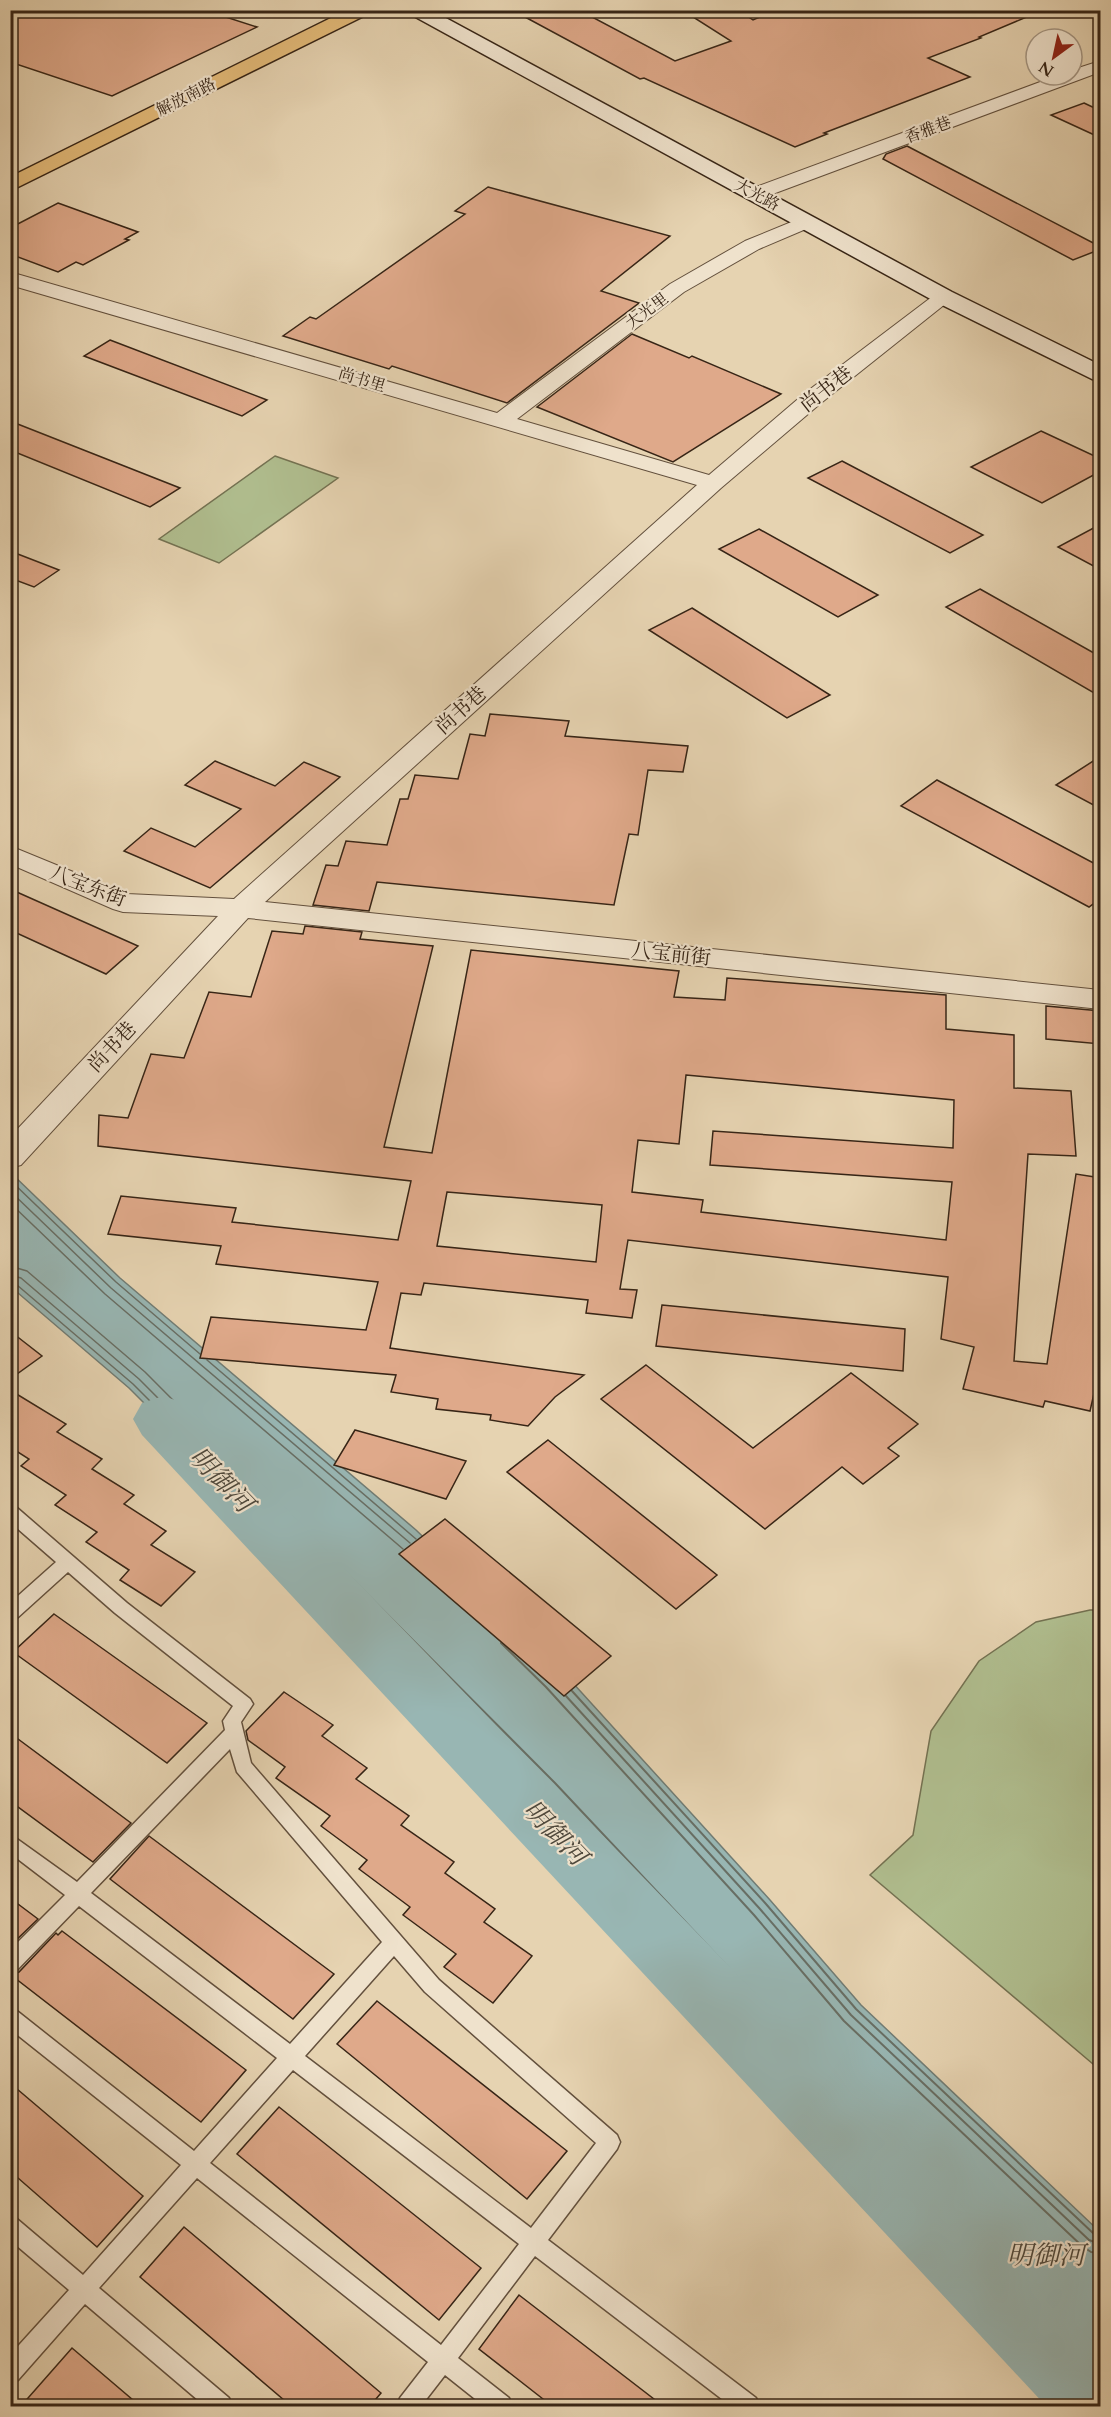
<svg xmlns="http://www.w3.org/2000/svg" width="1111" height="2417" font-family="Cardo,'Noto Serif SC',serif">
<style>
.green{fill:#b0be8f;stroke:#747252;stroke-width:1.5}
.water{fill:#98b6b3;stroke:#717c74;stroke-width:1.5}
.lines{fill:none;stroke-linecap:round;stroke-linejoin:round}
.shore-far1{stroke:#686e64;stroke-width:1.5}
.shore{stroke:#686e64;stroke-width:2}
.river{fill:#98b6b3;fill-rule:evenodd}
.building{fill:#dfa98a;stroke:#372516;stroke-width:1.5;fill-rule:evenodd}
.lane-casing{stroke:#63503d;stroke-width:3}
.street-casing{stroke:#63503d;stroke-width:2}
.secondary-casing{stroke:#372516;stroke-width:3}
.primary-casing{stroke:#372516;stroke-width:3}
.lane{fill:#efe2cc;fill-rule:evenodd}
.street{fill:#efe2cc;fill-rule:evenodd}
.secondary{fill:#efe2cc;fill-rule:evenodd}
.primary{fill:#e3ba78;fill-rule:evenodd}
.labels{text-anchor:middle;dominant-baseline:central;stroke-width:4.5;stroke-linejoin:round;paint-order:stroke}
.far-street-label{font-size:16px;fill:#372516;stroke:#efe2cc}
.street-label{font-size:20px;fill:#372516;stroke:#efe2cc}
.near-water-label{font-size:26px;font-style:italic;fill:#4f493d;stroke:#efe2cc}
</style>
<rect width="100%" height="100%" fill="#e6d3b1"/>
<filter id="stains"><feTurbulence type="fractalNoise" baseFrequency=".00333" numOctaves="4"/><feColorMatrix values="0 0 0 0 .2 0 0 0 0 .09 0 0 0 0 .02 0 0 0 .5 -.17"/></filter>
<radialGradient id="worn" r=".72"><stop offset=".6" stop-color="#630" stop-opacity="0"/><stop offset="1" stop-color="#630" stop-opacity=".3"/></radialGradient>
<g class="green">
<path d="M 275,456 L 338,478 L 219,563 L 159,539 Z"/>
<path d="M 1090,1610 L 1100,1610 L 1100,2070 L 870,1875 L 913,1835 L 931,1731 L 979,1661 L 1036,1622 Z"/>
</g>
<path class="water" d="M 10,1172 L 120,1278 L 416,1530 L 562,1671 L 770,1900 L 861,2005 L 1100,2232 L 1100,2387 L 913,2197 L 540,1799 L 129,1388 L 11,1287 Z"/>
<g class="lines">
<g class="shore-far1">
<path d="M 10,1180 L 116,1282 L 200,1354"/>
<path d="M 10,1191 L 111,1288 L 410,1543"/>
<path d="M 10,1203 L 105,1294 L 403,1549"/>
<path d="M 10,1266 L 27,1271 L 145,1372 L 351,1579"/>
<path d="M 10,1275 L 21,1278 L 139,1379 L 338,1579"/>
<path d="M 10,1283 L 17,1285 L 133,1384 L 328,1579"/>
<path d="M 207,1360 L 416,1539"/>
</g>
<g class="shore">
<path d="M 326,1577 L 544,1795 L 918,2193 L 1100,2379"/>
<path d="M 337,1577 L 549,1790 L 923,2188 L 1100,2368"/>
<path d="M 350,1577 L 555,1783 L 930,2182 L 1100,2355"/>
<path d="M 501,1643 L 546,1687 L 754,1915 L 844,2021 L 1082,2246 L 1091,2252 L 1100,2253"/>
<path d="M 572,1691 L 766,1904 L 856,2009 L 1094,2234 L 1100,2236"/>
<path d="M 566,1696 L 760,1909 L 851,2015 L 1089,2240 L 1100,2244"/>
</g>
<path class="river" d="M 163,1396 L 184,1403 L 1100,2349 L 1100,2406 L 1046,2406 L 142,1435 L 133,1419 L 142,1403 Z"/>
</g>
<g class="building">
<path d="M 10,10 L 204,10 L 257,27 L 112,96 L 10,62 Z"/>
<path d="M 512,10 L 579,10 L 675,61 L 731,41 L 682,10 L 738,10 L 753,20 L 776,10 L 1041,11 L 979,37 L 981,38 L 928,58 L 970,77 L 824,133 L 827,134 L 795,147 L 644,78 L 640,79 Z"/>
<path d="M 1084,103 L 1101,111 L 1101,138 L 1051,115 Z"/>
<path d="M 907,146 L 1101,247 L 1101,249 L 1073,260 L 883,159 L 886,154 Z"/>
<path d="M 488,187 L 670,236 L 601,291 L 639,303 L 507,403 L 392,366 L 389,369 L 283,336 L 310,317 L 316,319 L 465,214 L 455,211 Z"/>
<path d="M 58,203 L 138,232 L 125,239 L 129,240 L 83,265 L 76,262 L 58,272 L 10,254 L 10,228 Z"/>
<path d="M 632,334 L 689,358 L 692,356 L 781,394 L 673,462 L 537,407 Z"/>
<path d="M 110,340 L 267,400 L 242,416 L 84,356 Z"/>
<path d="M 10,421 L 180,488 L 150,507 L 10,450 Z"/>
<path d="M 1041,431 L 1101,459 L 1101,471 L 1042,503 L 971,467 Z"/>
<path d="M 842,461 L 983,535 L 950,553 L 808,478 Z"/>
<path d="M 1101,524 L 1101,570 L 1058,547 Z"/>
<path d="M 759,529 L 878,595 L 838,617 L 719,549 Z"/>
<path d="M 10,551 L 59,570 L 34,587 L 10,578 Z"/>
<path d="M 980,589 L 1101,657 L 1101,697 L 946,607 Z"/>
<path d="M 692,608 L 830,695 L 787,718 L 649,630 Z"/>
<path d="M 490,714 L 569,721 L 565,736 L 688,746 L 683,772 L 648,770 L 638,835 L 629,834 L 614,905 L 377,882 L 369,911 L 313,905 L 326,865 L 338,866 L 346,841 L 387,845 L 400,799 L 408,799 L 415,775 L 458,779 L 470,734 L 485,736 Z"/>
<path d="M 1101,756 L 1101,809 L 1056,785 Z"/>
<path d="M 215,761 L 275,786 L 304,762 L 340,777 L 210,888 L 124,851 L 151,828 L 195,847 L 241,809 L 185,785 Z"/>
<path d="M 937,780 L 1101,867 L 1101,898 L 1089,907 L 901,806 Z"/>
<path d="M 10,889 L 138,946 L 106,974 L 10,930 Z"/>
<path d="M 305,926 L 362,932 L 360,939 L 433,946 L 384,1147 L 432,1153 L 471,950 L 679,971 L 674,997 L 725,1000 L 727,978 L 946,995 L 946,1029 L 1014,1035 L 1014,1088 L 1071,1091 L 1076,1156 L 1028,1154 L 1014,1361 L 1047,1364 L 1076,1174 L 1101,1178 L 1101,1377 L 1098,1376 L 1090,1411 L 1045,1401 L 1043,1407 L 963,1389 L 974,1347 L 941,1339 L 948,1277 L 628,1240 L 620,1289 L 637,1290 L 632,1318 L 586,1313 L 588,1300 L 424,1283 L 421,1295 L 401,1293 L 390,1348 L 584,1375 L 555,1397 L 528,1426 L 490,1420 L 491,1415 L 436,1409 L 438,1399 L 391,1392 L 396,1375 L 200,1358 L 211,1317 L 366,1330 L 378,1282 L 216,1264 L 221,1246 L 108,1234 L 121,1196 L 236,1208 L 232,1222 L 398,1240 L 411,1181 L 98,1146 L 99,1115 L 128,1118 L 151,1054 L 184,1058 L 209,992 L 251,997 L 272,931 L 303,934 ZM 686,1075 L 954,1100 L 953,1148 L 713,1131 L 710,1165 L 952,1182 L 946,1240 L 701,1212 L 703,1200 L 632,1192 L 638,1140 L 679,1144 ZM 447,1192 L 602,1205 L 596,1262 L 437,1246 Z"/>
<path d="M 1046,1006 L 1101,1011 L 1101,1044 L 1046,1039 Z"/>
<path d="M 662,1305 L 905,1329 L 903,1371 L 656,1346 Z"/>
<path d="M 10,1331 L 42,1356 L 10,1379 Z"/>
<path d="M 646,1365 L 753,1448 L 851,1373 L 918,1424 L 888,1448 L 899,1456 L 863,1484 L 842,1467 L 765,1529 L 601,1399 Z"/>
<path d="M 10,1390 L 66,1424 L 57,1432 L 102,1459 L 92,1469 L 134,1495 L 124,1504 L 166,1531 L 151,1545 L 195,1572 L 161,1606 L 120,1580 L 129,1570 L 86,1542 L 97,1532 L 55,1505 L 66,1495 L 21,1466 L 29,1459 L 10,1447 Z"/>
<path d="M 355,1430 L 416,1447 L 466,1461 L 446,1499 L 334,1465 Z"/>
<path d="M 548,1440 L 717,1575 L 676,1609 L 507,1472 Z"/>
<path d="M 445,1519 L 611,1656 L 564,1696 L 399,1554 Z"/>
<path d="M 54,1614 L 207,1723 L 167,1763 L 13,1652 Z"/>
<path d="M 284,1692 L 333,1725 L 322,1736 L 367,1768 L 356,1779 L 409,1816 L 401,1825 L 454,1862 L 445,1873 L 495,1909 L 484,1922 L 532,1956 L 493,2003 L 444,1967 L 456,1954 L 403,1915 L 410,1907 L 359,1869 L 367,1860 L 321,1826 L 330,1816 L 276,1778 L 285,1767 L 248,1740 L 246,1731 Z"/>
<path d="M 10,1733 L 131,1823 L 93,1862 L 10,1801 Z"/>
<path d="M 149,1836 L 334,1974 L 293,2019 L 110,1879 Z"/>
<path d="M 10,1898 L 38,1919 L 10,1946 Z"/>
<path d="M 62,1931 L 246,2070 L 201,2122 L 11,1975 L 19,1972 L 56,1933 L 58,1935 Z"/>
<path d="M 377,2001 L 567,2151 L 527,2199 L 337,2044 Z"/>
<path d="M 10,2083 L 143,2196 L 97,2247 L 10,2171 Z"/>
<path d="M 279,2107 L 481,2268 L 439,2320 L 237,2154 Z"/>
<path d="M 184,2227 L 381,2393 L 370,2406 L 291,2406 L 140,2277 Z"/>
<path d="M 519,2295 L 663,2406 L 552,2406 L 479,2349 Z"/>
<path d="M 72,2348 L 140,2406 L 21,2406 Z"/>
</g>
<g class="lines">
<g class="lane-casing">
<path id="lane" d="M 10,1505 L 16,1507 L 127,1603 L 250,1699 L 253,1704 L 241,1722 L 251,1763 L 439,1980 L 617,2135 L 620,2142 L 617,2149 L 548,2240 L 756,2398 L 759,2406 L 731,2406 L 535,2256 L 458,2358 L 509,2398 L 512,2406 L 484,2406 L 445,2375 L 421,2406 L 397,2406 L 400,2398 L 428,2362 L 197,2178 L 99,2288 L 229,2398 L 232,2406 L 205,2406 L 85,2304 L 18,2380 L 10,2383 L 10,2355 L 69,2290 L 10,2240 L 10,2216 L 17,2219 L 83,2275 L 181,2165 L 10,2029 L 10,2008 L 17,2011 L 194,2151 L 277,2058 L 79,1906 L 17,1970 L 10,1973 L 10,1950 L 65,1895 L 10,1853 L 10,1834 L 77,1882 L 225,1730 L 223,1721 L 233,1706 L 115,1613 L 68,1572 L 16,1619 L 10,1621 L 10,1603 L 56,1562 L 10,1522 ZM 230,1749 L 237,1772 L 382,1942 L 290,2044 L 91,1893 ZM 394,1956 L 425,1992 L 596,2143 L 531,2228 L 305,2056 ZM 293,2070 L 519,2244 L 441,2345 L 210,2163 Z"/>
</g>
<g class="street-casing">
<g id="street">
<path d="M 1100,61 L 1100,72 L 762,198 L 748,198 L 745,194 L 748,190 L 1059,75 L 1072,75 L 1072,70 Z"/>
<path d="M 806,216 L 813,218 L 816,222 L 813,226 L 759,249 L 684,292 L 517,419 L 709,475 L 805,393 L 937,293 L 944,291 L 951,293 L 954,297 L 821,403 L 721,488 L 265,902 L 1100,990 L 1100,1009 L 248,918 L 21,1165 L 10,1168 L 10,1137 L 218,916 L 123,912 L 113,909 L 10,864 L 10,846 L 127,894 L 234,899 L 697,485 L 10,285 L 10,272 L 497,413 L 670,284 L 745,241 Z"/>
</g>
</g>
<g class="secondary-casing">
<path id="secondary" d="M 407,10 L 431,10 L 952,292 L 1100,365 L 1100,381 L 1092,379 L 936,302 L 410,14 Z"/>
</g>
<g class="primary-casing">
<path id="primary" d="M 347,10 L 371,10 L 368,14 L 10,191 L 10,177 Z"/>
</g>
<use href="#lane" class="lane"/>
<use href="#street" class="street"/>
<use href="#secondary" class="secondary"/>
<use href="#primary" class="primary"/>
</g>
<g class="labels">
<g class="far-street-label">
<text transform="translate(186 97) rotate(-27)">解放南路</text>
<text transform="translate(928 130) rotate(-20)">香雅巷</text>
<text transform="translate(757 195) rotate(28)">大光路</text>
<text transform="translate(647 311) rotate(-37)">大光里</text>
<text transform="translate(362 380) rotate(17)">尚书里</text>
</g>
<g class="street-label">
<text transform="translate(826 389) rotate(-38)">尚书巷</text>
<text transform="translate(461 710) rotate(-42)">尚书巷</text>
<text transform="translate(88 886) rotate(21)">八宝东街</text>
<text transform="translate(671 954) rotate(6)">八宝前街</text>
<text transform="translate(112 1047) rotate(-47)">尚书巷</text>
</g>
<g class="near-water-label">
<text transform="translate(221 1480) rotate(46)">明御河</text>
<text transform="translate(555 1833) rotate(46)">明御河</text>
<text x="1046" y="2255">明御河</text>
</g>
</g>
<rect width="1111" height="2417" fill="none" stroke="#e6d3b1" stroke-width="36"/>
<rect x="12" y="12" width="1087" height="2393" fill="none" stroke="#372516" stroke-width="3"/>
<rect x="18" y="18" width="1075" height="2381" fill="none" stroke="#372516" stroke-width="1.5"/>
<g transform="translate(1054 57) rotate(213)"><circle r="28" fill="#efe2cc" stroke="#a59683" stroke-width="1.5"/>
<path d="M0-4.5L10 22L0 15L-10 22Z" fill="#8f2418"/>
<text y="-9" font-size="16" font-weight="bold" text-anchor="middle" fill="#372516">N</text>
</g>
<rect width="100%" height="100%" filter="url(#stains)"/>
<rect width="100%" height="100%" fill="url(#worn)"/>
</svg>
